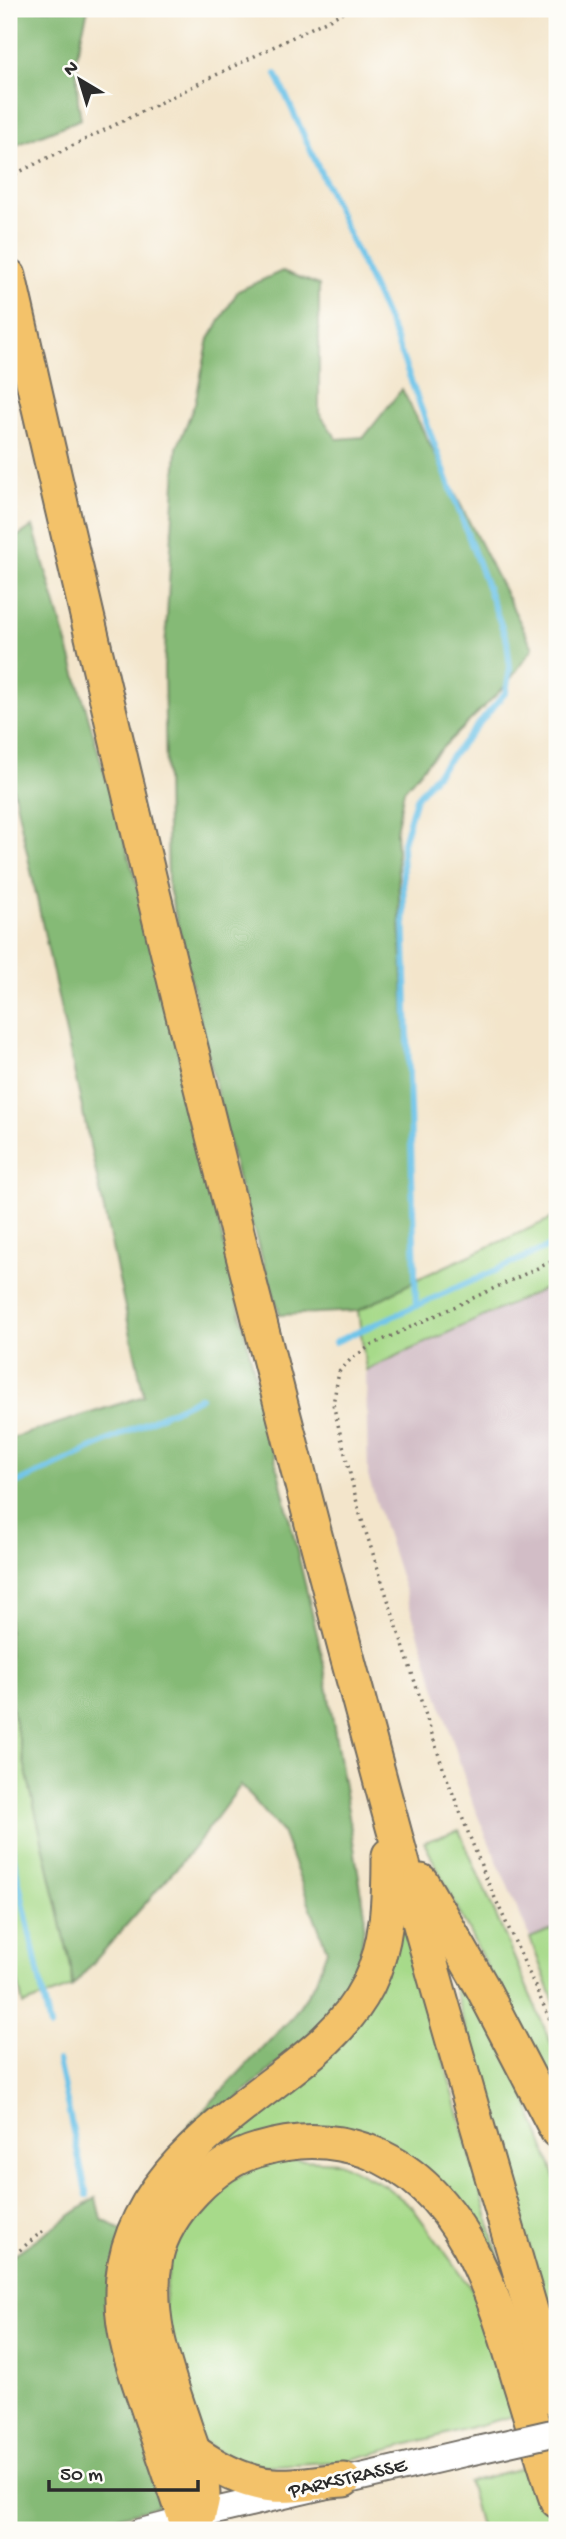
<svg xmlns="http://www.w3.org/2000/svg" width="566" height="2539" font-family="'Gochi Hand',sans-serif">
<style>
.industrial{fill:#d2bdc6}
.green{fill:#a7da8a;stroke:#69825a;stroke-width:2}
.forest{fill:#85ba76;stroke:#587250;stroke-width:2}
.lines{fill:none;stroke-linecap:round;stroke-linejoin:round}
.stream{stroke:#6cc3e9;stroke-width:6}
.minor-casing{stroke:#716c63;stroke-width:24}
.tertiary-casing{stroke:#716c63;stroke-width:30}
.primary-casing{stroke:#716c63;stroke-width:37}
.path{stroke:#716c63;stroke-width:3.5;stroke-dasharray:2 5;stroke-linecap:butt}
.minor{stroke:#fff;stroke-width:21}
.tertiary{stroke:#fff;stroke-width:26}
.primary{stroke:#f3c26a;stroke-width:33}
.tertiary-bridge-casing{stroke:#716c63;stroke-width:30;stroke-linecap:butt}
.tertiary-bridge{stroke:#fff;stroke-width:26}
.labels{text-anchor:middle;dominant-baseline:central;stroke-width:6;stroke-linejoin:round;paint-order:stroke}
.street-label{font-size:21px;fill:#2b2b2b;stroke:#fdfcf7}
</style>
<rect width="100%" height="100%" fill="#fdfcf7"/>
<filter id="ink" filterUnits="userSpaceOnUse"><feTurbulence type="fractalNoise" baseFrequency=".0143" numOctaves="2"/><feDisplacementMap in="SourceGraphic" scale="14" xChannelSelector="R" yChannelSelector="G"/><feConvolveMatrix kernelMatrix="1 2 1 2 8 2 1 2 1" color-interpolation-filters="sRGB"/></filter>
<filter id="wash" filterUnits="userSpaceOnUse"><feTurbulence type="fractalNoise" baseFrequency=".00686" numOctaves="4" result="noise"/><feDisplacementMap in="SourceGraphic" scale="28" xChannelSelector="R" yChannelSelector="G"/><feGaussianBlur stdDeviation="1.57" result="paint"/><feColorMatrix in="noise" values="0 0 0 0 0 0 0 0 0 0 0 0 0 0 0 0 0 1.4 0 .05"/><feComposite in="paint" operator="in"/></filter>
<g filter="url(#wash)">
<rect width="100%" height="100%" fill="#f3e5cb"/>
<path class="industrial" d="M 557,1283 L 557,1927 L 530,1938 L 474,1807 L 368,1476 L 366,1370 Z"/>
<g class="green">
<path d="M 557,1216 L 557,1283 L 366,1370 L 358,1311 L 415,1280 Z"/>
<path d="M 9,1696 L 71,1966 L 72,1987 L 23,2005 L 9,1939 Z"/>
<path d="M 459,1830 L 557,2057 L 557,2106 L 424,1842 Z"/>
<path d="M 399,1899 L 510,2298 L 496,2268 L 382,2143 L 196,2168 L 346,2034 Z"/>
<path d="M 557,1927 L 557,2010 L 530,1938 Z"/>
<path d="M 447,1964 L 475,1995 L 520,2083 L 557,2182 L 557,2345 Z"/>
<path d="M 284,2159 L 339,2162 L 384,2185 L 412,2207 L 474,2292 L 488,2318 L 513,2416 L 346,2461 L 244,2467 L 200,2439 L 163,2311 L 170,2259 L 182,2232 L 207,2199 L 229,2182 L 257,2167 Z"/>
<path d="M 537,2464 L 556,2530 L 481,2530 L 468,2482 Z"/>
</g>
<g class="forest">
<path d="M 9,9 L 88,9 L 76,58 L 78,101 L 81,119 L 9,148 Z"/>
<path d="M 282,271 L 319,285 L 319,413 L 337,439 L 364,437 L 402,389 L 533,648 L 506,685 L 428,762 L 404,790 L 396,831 L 417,1280 L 358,1311 L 280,1315 L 238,1181 L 168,884 L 164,667 L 177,448 L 195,403 L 209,339 L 238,291 Z"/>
<path d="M 33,526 L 142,902 L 322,1655 L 365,1913 L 360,1967 L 321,2024 L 201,2132 L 181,2134 L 292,2017 L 315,1983 L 327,1950 L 282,1832 L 241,1785 L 193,1849 L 72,1987 L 71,1966 L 9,1696 L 9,1439 L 144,1396 L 9,769 L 9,542 Z"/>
<path d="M 96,2198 L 101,2219 L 123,2231 L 160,2477 L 158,2506 L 67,2530 L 9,2530 L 9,2258 Z"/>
</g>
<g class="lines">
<g class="stream">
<path d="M 276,74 L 393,332 L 507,641 L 510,668 L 506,692 L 416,798 L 402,846 L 416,1306"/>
<path d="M 335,1342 L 557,1243"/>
<path d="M 9,1487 L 201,1397"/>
<path d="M 9,1836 L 50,2027"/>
<path d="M 58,2061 L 87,2196"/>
</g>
</g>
</g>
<g filter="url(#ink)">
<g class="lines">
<g class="minor-casing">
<path id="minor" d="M 139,2530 L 185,2518"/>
</g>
<g class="tertiary-casing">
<path id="tertiary" d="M 185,2518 L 464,2453"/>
</g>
<g class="primary-casing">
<g id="primary">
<path d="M 9,276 C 127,800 255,1321 396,1838 C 447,2026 503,2213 557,2400"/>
<path d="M 421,1881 L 482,1987 L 557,2131"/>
<path d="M 194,2452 C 217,2468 244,2483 273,2485 C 296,2487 321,2481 344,2480"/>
<path d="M 199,2515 C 200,2508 203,2500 203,2494 C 202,2472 192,2448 185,2427 C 167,2372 144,2317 156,2257 C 166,2212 214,2162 258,2150 C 295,2139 329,2138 367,2151 C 462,2186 493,2292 519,2380 C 532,2421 543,2461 557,2501"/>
<path d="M 185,2518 C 173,2483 161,2448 149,2412 C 137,2376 122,2339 122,2299 C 120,2199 200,2138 273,2083 C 309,2056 347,2027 368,1985 C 388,1945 389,1899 389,1855"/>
</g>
</g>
<g class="path">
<path d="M 9,177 L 350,9"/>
<path d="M 557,1259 L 372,1345 L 352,1358 L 339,1372 L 333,1404 L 359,1511 L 444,1771 L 486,1878 L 557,2035"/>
<path d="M 9,2259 L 45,2229"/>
</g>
<use href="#minor" class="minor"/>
<use href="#tertiary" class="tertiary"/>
<use href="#primary" class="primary"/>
<g class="tertiary-bridge-casing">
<path id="tertiary-bridge" d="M 464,2453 L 557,2432"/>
</g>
<use href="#tertiary-bridge" class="tertiary-bridge"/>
</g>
</g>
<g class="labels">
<g class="street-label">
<text transform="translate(348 2480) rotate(-13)">PARKSTRASSE</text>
</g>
</g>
<rect width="566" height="2539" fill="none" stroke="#fdfcf7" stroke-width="35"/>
<g transform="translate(80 80) rotate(322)" stroke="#fdfcf7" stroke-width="5" paint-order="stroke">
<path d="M0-5L12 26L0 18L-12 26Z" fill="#2b2b2b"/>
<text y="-10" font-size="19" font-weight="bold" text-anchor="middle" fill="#2b2b2b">N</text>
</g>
<path d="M49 2480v10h149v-10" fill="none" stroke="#2b2b2b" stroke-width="3.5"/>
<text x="60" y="2480" font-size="21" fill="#2b2b2b" stroke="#fdfcf7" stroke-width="5" paint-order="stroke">50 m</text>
</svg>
